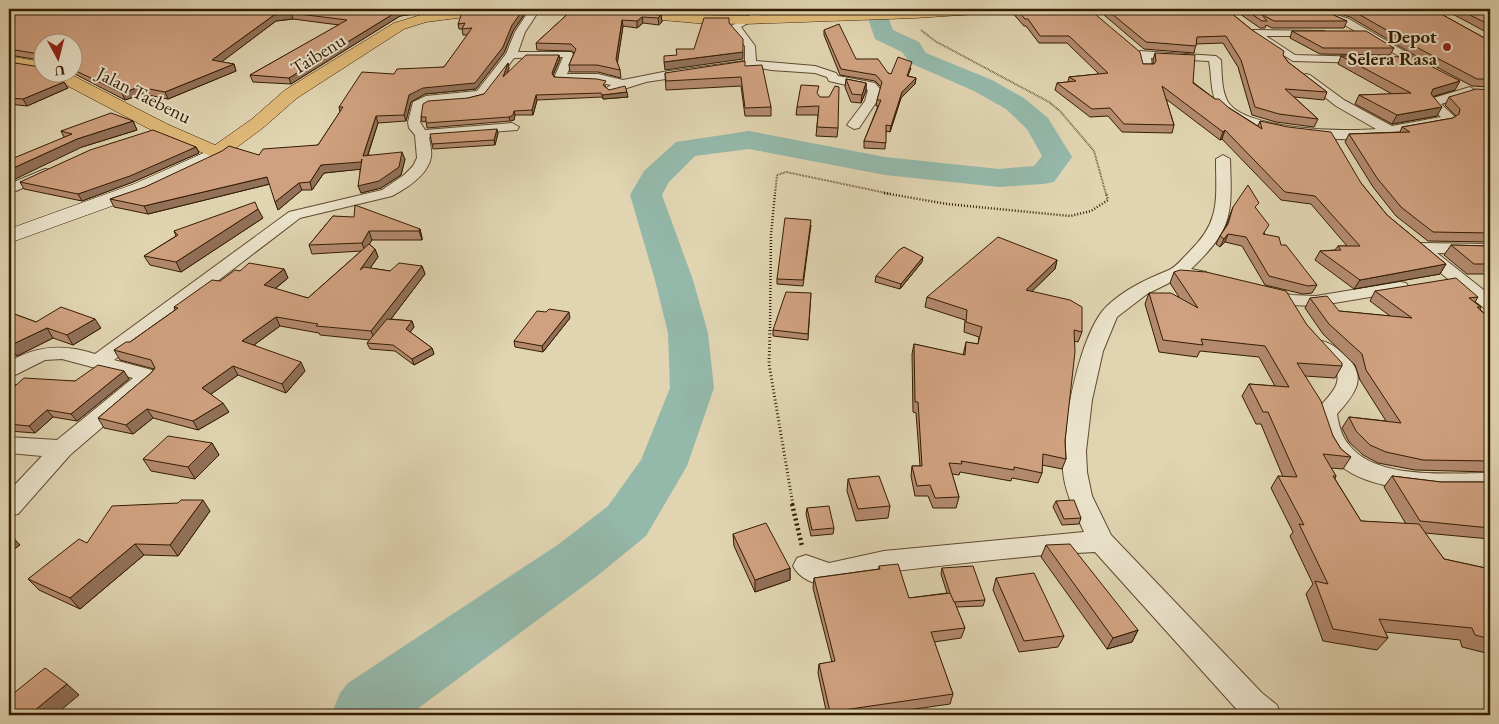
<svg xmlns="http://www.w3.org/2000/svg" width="1499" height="724" font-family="'EB Garamond',serif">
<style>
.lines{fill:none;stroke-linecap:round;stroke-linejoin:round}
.river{fill:#94b8aa;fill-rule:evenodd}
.street-casing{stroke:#5f4a2e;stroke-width:2}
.secondary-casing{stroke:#341c02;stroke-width:1}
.primary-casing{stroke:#341c02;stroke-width:1}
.path-far3{stroke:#341c02;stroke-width:2;stroke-dasharray:0.5 1;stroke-linecap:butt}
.path-far2{stroke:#341c02;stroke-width:2.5;stroke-dasharray:1 2;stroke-linecap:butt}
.path-far1{stroke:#341c02;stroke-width:3;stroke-dasharray:1 2.5;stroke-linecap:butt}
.path{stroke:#341c02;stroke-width:4.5;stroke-dasharray:2 3;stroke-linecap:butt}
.street{fill:#ebe3cc;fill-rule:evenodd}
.secondary{fill:#ebe3cc;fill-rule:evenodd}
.primary{fill:#e0ba78;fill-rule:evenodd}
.wall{fill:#b38a6e;stroke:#341c02}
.shaded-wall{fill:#92715a;stroke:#341c02}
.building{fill:#d0a180;stroke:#341c02}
.poi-dot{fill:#8f2418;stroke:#ebe3cc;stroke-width:2}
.labels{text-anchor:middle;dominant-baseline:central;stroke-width:4;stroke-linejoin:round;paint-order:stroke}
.far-poi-label{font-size:19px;font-weight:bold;fill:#341c02;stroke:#ebe3cc;text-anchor:end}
.far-street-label{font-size:19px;fill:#341c02;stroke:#ebe3cc}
</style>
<rect width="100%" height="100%" fill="#e0d4b1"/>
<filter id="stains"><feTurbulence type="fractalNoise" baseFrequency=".004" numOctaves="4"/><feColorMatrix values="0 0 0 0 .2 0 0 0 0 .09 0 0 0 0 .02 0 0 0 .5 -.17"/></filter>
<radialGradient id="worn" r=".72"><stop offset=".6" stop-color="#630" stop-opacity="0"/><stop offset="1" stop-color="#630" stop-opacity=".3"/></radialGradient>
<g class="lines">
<path class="river" d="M 865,9 L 885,9 L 893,30 L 919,42 L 926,53 L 992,80 L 1024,98 L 1048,118 L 1072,157 L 1054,182 L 1043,184 L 999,187 L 885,175 L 749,149 L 695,156 L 669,182 L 662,195 L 693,280 L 708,333 L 714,388 L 687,466 L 646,536 L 597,576 L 409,715 L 331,715 L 340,693 L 348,683 L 559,544 L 608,506 L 641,460 L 670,388 L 668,333 L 655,280 L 630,195 L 644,171 L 676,142 L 749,131 L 885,157 L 999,169 L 1034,166 L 1042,156 L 1027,129 L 1006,109 L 974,91 L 910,63 L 902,52 L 875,39 Z"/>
<g class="street-casing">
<g id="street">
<path d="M 530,9 L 540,9 L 525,32 L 518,52 L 571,52 L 575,56 L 567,74 L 598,74 L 623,80 L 663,72 L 745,61 L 745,46 L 731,29 L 731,26 L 761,9 L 773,9 L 741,27 L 755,46 L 756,61 L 815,66 L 836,73 L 838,76 L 875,83 L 880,89 L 877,101 L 859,128 L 854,129 L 847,125 L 865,101 L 868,90 L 829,81 L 827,77 L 815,73 L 771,70 L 751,66 L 646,82 L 611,93 L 605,89 L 611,85 L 598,82 L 556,80 L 554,78 L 563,57 L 514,58 L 485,97 L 469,101 L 429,104 L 423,107 L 420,122 L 425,130 L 512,123 L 519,127 L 517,130 L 429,137 C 430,144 432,151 431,157 C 428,175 407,188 392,196 L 300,218 L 114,360 L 156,371 L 159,376 L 156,381 L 70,455 L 18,514 L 9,516 L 9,491 L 42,456 L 9,453 L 9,437 L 57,440 L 133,378 L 62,359 L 45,360 L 9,378 L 9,362 C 37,345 65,344 95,354 L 289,212 L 382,190 L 404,175 L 413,166 L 417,158 L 415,135 L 409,128 L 408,122 L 413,102 L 426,96 L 477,91 L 506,54 L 515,32 Z"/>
<path d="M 1307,9 L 1319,9 L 1349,19 L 1435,69 L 1429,72 L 1425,71 L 1341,23 L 1324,18 Z"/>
<path d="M 1254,30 L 1324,31 L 1325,33 L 1324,35 L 1320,36 L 1266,36 L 1295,55 L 1366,57 L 1372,60 L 1366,63 L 1293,61 L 1250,35 L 1249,33 L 1250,31 Z"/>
<path d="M 1140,51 L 1216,56 L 1221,60 C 1222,73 1221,90 1228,102 C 1246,130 1346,132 1376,129 L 1336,106 L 1302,79 L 1300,77 L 1306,74 L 1310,75 L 1344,100 L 1392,126 L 1441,117 L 1432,109 L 1428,102 L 1430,99 L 1470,87 L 1476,91 L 1474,94 L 1441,104 L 1454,116 L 1453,122 L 1448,124 C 1418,131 1387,137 1357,139 C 1327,141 1236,132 1218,106 C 1210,93 1212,76 1209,61 L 1151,58 L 1152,68 L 1146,71 L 1140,68 L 1140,58 L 1135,54 Z"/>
<path d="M 1223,155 L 1230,159 C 1232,215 1233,229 1191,269 L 1206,272 L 1209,276 L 1206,280 L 1200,281 L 1177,279 L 1147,294 L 1117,317 L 1103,351 L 1092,400 L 1086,451 L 1087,472 L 1092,496 L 1111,535 L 1262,693 L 1277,705 L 1281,715 L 1243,715 L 1240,713 L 1095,552 C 1026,555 956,564 887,572 C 868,575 847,585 828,585 C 814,585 799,578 793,566 L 797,558 L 806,555 L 829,563 L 884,551 L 1084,532 C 1075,512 1065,493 1063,471 C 1061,432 1079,333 1107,306 C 1125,289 1147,279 1169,270 C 1176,267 1183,258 1189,252 C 1221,221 1216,200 1216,159 Z"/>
<path d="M 45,169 L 50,170 L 52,173 L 50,176 L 9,194 L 9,184 Z"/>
<path d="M 1421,243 L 1490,244 L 1490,254 L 1437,253 L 1490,295 L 1490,309 L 1484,308 L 1417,254 L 1413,248 L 1415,244 Z"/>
<path d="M 1400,282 L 1406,283 L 1409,287 L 1406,291 L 1316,306 L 1290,305 L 1260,297 L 1257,293 L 1260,289 L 1266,288 L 1291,295 L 1316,296 Z"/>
<path d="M 1322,341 C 1331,343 1338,349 1345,355 C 1369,377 1355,394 1337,414 C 1339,426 1342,438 1350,446 C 1377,480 1450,473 1490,473 L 1490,491 C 1447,491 1374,495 1340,465 C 1325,452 1319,432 1315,413 C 1323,400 1349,383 1332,366 C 1326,360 1317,355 1312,347 L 1315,343 Z"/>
</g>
</g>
<g class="secondary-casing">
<path id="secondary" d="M 217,147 L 224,149 L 227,153 L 224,157 L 148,193 L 9,243 L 9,229 L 134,184 Z"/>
</g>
<g class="primary-casing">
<g id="primary">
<path d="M 467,9 L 626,9 L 696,15 L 745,16 L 934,9 L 999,9 L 992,13 L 915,18 L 745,24 L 696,23 L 606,15 L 535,13 L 473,16 L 426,22 L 404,29 L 297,98 L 264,127 L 224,157 L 217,159 L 155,132 L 47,75 L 45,72 L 66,72 L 167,124 L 215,145 L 252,119 L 285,90 L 394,23 L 424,14 Z"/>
<path d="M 9,56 L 42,62 L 42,72 L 9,66 Z"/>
</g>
</g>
<g class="path-far3">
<path d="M 921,30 L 935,41 L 1049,102 L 1060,111 L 1094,151 L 1106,194"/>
<path d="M 775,194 L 777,175 L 786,172 L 891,194"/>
</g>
<g class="path-far2">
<path d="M 884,193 L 947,204 L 1070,216 L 1091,211 L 1108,200 L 1106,193"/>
<path d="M 770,331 L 771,235 L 775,193"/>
</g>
<path class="path-far1" d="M 770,330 L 769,364 L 793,505"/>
<path class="path" d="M 792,504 L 802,546"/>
<use href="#street" class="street"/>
<use href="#secondary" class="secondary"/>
<use href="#primary" class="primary"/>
</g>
<g class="wall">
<path d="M 9,9 L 449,9 L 400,16 L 291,84 L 253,82 L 250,75 L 339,25 L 293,19 L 276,21 L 221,62 L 234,64 L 236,71 L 168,99 L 143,94 L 125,100 L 71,72 L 72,72 L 72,42 L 42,42 L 42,68 L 40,64 L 40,60 L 9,55 Z"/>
<path d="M 645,9 L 675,9 L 673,11 Z"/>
<path d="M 688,9 L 758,9 L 748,14 L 688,12 Z"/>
<path d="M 1009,9 L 1089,9 L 1143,64 L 1153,64 L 1153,60 L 1155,53 L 1215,99 L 1258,126 L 1260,121 L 1361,183 L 1387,215 L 1446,264 L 1440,274 L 1354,289 L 1315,260 L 1320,251 L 1335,250 L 1338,246 L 1347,246 L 1311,204 L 1281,200 L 1222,139 L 1220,140 L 1166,99 L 1174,125 L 1172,133 L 1122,132 L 1108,116 L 1090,117 L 1055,90 L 1057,83 L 1068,82 L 1069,77 L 1099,74 L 1067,43 L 1039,43 L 1026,26 L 1024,26 Z"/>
<path d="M 1097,9 L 1226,9 L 1283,55 L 1288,62 L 1327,92 L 1324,100 L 1294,97 L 1318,119 L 1314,127 L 1276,122 L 1252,115 L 1238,67 L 1223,43 L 1196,44 L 1194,53 L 1144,49 Z"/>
<path d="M 1233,9 L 1320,9 L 1347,21 L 1344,28 L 1272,28 L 1266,25 L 1265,28 L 1260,28 Z"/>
<path d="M 1324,9 L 1432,9 L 1488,40 L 1490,40 L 1490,87 L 1472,86 L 1416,56 L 1350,17 Z"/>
<path d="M 1443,9 L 1490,9 L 1490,34 Z"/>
<path d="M 523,10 L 524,15 L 513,31 L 504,53 L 476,89 L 425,94 L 411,102 L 406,121 L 378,123 L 368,155 L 405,159 L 401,175 L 381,188 L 361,193 L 360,169 L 324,173 L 312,190 L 302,190 L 278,210 L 270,184 L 148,214 L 114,207 L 110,199 L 259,155 L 318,145 L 340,112 L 339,107 L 394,74 L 444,67 L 468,35 L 463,35 L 462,29 L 459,29 L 458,24 Z"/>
<path d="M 572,10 L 661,15 L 662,22 L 659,25 L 643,23 L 637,28 L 623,26 L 617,62 L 620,70 L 621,78 L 598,72 L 570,72 L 569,65 L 574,53 L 572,51 L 537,50 L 536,43 Z"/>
<path d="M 824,30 L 856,59 L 888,73 L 891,74 L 911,68 L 908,76 L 916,78 L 915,84 L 901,98 L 890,132 L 886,131 L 885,149 L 864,148 L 864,141 L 878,106 L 876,106 L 877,100 L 881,87 L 875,81 L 840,75 L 824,35 Z"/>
<path d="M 1292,31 L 1394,48 L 1390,55 L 1320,54 L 1290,38 Z"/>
<path d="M 1341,56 L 1455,90 L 1433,97 L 1437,116 L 1392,124 L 1355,104 L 1359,95 L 1392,94 L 1338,64 Z"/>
<path d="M 560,59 L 553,75 L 554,77 L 606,86 L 605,87 L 609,90 L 628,97 L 603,99 L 602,97 L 537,100 L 533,115 L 515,115 L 514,120 L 510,121 L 427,128 L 426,121 L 422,122 L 421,117 L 468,98 L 484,94 L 509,68 L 507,73 Z"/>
<path d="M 9,62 L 42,70 L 64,82 L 68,88 L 27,106 L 9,104 Z"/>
<path d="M 745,66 L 771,107 L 771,116 L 745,116 L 741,86 L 666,90 L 665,73 Z"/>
<path d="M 846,79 L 866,83 L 866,91 L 861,103 L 851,102 L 845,87 Z"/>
<path d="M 1490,90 L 1490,242 L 1428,241 L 1396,216 L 1373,187 L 1345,142 L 1349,134 L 1400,132 L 1402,127 L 1453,118 L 1456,116 L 1445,105 L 1449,97 Z"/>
<path d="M 818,95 L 838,128 L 837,137 L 816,136 L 818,115 L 796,115 L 797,107 Z"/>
<path d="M 133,121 L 137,130 L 82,147 L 64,137 L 61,131 Z"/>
<path d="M 498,133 L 495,145 L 433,149 L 432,144 Z"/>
<path d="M 196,147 L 199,153 L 133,182 L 82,201 L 24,189 L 20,182 Z"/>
<path d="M 1233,207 L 1256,209 L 1265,235 L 1281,245 L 1317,285 L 1312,293 L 1303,294 L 1265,285 L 1242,246 L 1225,242 L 1220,247 L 1216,244 L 1220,236 L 1226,226 Z"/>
<path d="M 333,216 L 420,229 L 422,238 L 422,240 L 372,240 L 369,244 L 375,249 L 378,257 L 370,268 L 390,271 L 422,266 L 425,274 L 391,319 L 412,321 L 414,327 L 410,332 L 432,348 L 434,354 L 414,365 L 395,351 L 370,349 L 367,343 L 370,340 L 320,335 L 319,333 L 280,326 L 254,345 L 305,371 L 286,393 L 238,375 L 211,394 L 229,412 L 198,430 L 153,418 L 133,434 L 104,428 L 98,418 L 151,373 L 154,369 L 120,360 L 114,350 L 130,342 L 175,310 L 174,307 L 240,271 L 284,269 L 288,278 L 275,289 L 308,298 L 361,251 L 312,254 L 309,245 Z"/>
<path d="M 263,218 L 181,272 L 150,265 L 144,256 L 176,236 L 174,231 Z"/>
<path d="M 811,225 L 803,286 L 777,284 L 777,279 Z"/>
<path d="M 1451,245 L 1490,246 L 1490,275 L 1488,274 L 1467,274 L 1444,255 Z"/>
<path d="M 1057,260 L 1055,269 L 1032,291 L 1082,332 L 1078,342 L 1074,341 L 1065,441 L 1066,459 L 1062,469 L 1042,465 L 1042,473 L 1038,483 L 1012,478 L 1011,481 L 960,472 L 959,475 L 952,474 L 959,497 L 956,508 L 933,508 L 928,496 L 915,496 L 911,476 L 912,466 L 920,466 L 916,413 L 913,412 L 912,354 L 914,344 L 963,355 L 966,342 L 978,344 L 979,337 L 964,332 L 965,320 L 925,307 L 927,297 Z"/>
<path d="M 922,262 L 900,289 L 875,282 L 876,276 Z"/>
<path d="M 1174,272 L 1307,325 L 1342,366 L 1335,378 L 1305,376 L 1333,436 L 1341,449 L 1351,457 L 1343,469 L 1331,468 L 1336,476 L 1335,479 L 1361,521 L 1406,524 L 1384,487 L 1392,476 L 1441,482 L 1490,482 L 1490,539 L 1425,533 L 1444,559 L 1490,569 L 1490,654 L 1462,647 L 1460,640 L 1385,632 L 1388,638 L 1377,650 L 1323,641 L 1306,594 L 1313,584 L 1290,536 L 1293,532 L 1271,488 L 1278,476 L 1283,477 L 1261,424 L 1256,424 L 1242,396 L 1249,384 L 1275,386 L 1259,357 L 1200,351 L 1197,357 L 1159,352 L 1145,304 L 1149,293 L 1179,297 L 1170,283 Z"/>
<path d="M 1375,291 L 1478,297 L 1475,302 L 1481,307 L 1480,309 L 1490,319 L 1490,472 L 1415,470 L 1378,463 L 1363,455 L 1349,442 L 1342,428 L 1349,417 L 1386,421 L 1360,380 L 1355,365 L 1323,334 L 1305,308 L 1310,298 L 1339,311 L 1390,316 L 1370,301 Z"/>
<path d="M 811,293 L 808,340 L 773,336 L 773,330 Z"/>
<path d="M 9,312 L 36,322 L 101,328 L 73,345 L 53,338 L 17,356 L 9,353 Z"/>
<path d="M 570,318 L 543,352 L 515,347 L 514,341 Z"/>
<path d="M 129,379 L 77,421 L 53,417 L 35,433 L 9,431 L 9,385 L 75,381 Z"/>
<path d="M 212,443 L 219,455 L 195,479 L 151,471 L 143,459 Z"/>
<path d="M 848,479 L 890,506 L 888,518 L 856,521 L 847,491 Z"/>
<path d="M 1056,501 L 1081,518 L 1079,524 L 1062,525 L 1053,507 Z"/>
<path d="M 807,508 L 834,528 L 833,534 L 811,536 L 806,514 Z"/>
<path d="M 210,511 L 178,556 L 144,555 L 80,609 L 39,590 L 28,579 L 87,543 Z"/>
<path d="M 733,534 L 790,568 L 790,580 L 755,592 L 734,546 Z"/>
<path d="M 1046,545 L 1138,630 L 1132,642 L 1107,649 L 1041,557 Z"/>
<path d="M 879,566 L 909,598 L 947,593 L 941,574 L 942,568 L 985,600 L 983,606 L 956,607 L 965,628 L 961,638 L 934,642 L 953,694 L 950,704 L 873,715 L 827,715 L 818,673 L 819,664 L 832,662 L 813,588 L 814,578 L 879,569 Z"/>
<path d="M 996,578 L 1064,636 L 1058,647 L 1019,652 L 993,590 Z"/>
</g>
<g class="shaded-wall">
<path d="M 412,9 L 449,9 L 400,16 L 291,84 L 289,78 L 398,11 Z"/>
<path d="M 748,9 L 758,9 L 748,14 Z"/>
<path d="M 523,10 L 524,15 L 513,31 L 504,53 L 476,89 L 425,94 L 411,102 L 406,121 L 404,115 L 409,95 Z"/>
<path d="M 291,13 L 293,19 L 276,21 L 215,67 L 212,60 L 274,15 Z"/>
<path d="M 661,15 L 662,22 L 659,25 L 658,18 Z"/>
<path d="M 642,17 L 643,23 L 637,28 L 637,21 Z"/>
<path d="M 622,20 L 623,26 L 617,66 L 616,59 Z"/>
<path d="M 743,52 L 743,59 L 665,70 L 664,62 Z"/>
<path d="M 559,55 L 560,59 L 552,77 L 552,73 Z"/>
<path d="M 508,63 L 509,68 L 504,81 L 503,77 Z"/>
<path d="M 234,64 L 236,71 L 168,99 L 165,92 Z"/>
<path d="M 916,78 L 915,84 L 901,98 L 890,132 L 891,126 L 902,92 Z"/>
<path d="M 1460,81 L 1455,90 L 1428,98 L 1433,89 Z"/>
<path d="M 64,82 L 68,88 L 27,106 L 23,99 Z"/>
<path d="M 866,83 L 866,91 L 861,103 L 862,95 Z"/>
<path d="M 139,87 L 143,94 L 125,100 L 122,93 Z"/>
<path d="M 627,92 L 628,97 L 603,99 L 602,95 Z"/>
<path d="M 536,95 L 537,100 L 533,115 L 532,110 Z"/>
<path d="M 1442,107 L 1437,116 L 1392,124 L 1397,115 Z"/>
<path d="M 514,111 L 515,115 L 514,120 L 510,121 L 509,117 Z"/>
<path d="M 376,116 L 378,123 L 365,163 L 363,156 Z"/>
<path d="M 133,121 L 137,130 L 82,147 L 9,182 L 9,170 L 77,139 Z"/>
<path d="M 497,129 L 498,133 L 495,145 L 494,140 Z"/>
<path d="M 1225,130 L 1222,139 L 1220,140 L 1223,132 Z"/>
<path d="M 196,147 L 199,153 L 133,182 L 82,201 L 78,194 Z"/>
<path d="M 402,152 L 405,159 L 401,175 L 381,188 L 361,193 L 358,186 Z"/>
<path d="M 362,159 L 363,169 L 324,173 L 312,190 L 310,182 L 321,165 Z"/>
<path d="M 267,177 L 270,184 L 148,214 L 144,206 Z"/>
<path d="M 299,183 L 302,190 L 278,210 L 275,202 Z"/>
<path d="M 258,209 L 263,218 L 181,272 L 176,262 Z"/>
<path d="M 420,229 L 422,238 L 422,240 L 419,231 Z"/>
<path d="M 369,231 L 372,240 L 365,251 L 362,243 Z"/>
<path d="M 1228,234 L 1225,242 L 1220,247 L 1224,239 Z"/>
<path d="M 375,249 L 378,257 L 363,278 L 360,270 Z"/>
<path d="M 923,257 L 922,262 L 900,289 L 901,284 Z"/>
<path d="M 1057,260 L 1055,269 L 1023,300 L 1026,290 Z"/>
<path d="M 1446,264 L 1440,274 L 1354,289 L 1360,280 Z"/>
<path d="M 422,266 L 425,274 L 375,340 L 371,331 Z"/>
<path d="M 284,269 L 288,278 L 268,294 L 264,285 Z"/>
<path d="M 569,312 L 570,318 L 543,352 L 542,346 Z"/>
<path d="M 276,317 L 280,326 L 247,350 L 242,341 Z"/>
<path d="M 95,319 L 101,328 L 73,345 L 67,335 Z"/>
<path d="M 412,321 L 414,327 L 408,335 L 406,329 Z"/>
<path d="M 47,328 L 53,338 L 17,356 L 9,346 Z"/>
<path d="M 432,348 L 434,354 L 414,365 L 412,359 Z"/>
<path d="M 301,362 L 305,371 L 286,393 L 282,384 Z"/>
<path d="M 233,366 L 238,375 L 207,397 L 202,388 Z"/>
<path d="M 124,371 L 129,379 L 77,421 L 71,414 Z"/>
<path d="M 223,403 L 229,412 L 198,430 L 193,421 Z"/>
<path d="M 147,409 L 153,418 L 133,434 L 126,425 Z"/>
<path d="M 47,410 L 53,417 L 35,433 L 29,426 Z"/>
<path d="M 212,443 L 219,455 L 195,479 L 188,467 Z"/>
<path d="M 203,500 L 210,511 L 178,556 L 170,545 Z"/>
<path d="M 9,533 L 20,545 L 9,553 Z"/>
<path d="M 135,544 L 144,555 L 80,609 L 70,598 Z"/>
<path d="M 790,568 L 790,580 L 755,592 L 755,580 Z"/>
<path d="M 1138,630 L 1132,642 L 1107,649 L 1113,638 Z"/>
<path d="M 67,684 L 79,695 L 55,715 L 29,715 Z"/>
</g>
<g class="building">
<path d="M 9,9 L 412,9 L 398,11 L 289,78 L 250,75 L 347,20 L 291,13 L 274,15 L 212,60 L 234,64 L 165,92 L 139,87 L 122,93 L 72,69 L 72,42 L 42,42 L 42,64 L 40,64 L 39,54 L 9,49 Z"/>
<path d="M 1016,9 L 1089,9 L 1140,52 L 1143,64 L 1154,64 L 1156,61 L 1155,53 L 1195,55 L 1193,83 L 1215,99 L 1219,99 L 1229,108 L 1262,129 L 1260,121 L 1288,127 L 1331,132 L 1361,183 L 1387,215 L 1446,264 L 1360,280 L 1320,251 L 1341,250 L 1338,246 L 1360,246 L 1315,196 L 1285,192 L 1225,130 L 1223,132 L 1162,86 L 1174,125 L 1124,124 L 1110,108 L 1092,109 L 1057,83 L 1076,81 L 1069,77 L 1108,73 L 1069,36 L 1040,36 L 1028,19 L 1025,19 Z"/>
<path d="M 1106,9 L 1226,9 L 1252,30 L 1284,51 L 1283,55 L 1288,62 L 1327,92 L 1285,89 L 1318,119 L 1279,114 L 1255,107 L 1241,60 L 1226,36 L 1197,37 L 1196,46 L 1146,42 Z"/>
<path d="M 1244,9 L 1320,9 L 1347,21 L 1274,21 L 1261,14 L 1267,21 L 1262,21 Z"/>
<path d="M 1346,9 L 1432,9 L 1488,40 L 1490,40 L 1490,79 L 1477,79 L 1420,49 L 1353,11 Z"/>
<path d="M 1458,9 L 1490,9 L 1490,25 Z"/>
<path d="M 523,10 L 512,25 L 503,47 L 475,83 L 423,88 L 409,95 L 404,115 L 376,116 L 363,156 L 402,152 L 399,167 L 379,181 L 358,186 L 362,159 L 361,162 L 321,165 L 310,182 L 299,183 L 275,202 L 267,177 L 144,206 L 110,199 L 145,187 L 222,151 L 229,146 L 259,155 L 263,149 L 318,145 L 343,107 L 339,107 L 362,72 L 394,74 L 397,69 L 444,67 L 472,28 L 462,29 L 465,23 L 458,24 L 462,13 Z"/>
<path d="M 572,10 L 661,15 L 658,18 L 642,17 L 637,21 L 622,20 L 616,59 L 620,70 L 597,65 L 569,65 L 576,49 L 571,44 L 536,43 Z"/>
<path d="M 704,18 L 729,18 L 729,23 L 743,39 L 743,52 L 664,62 L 664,56 L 677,55 L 676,49 L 694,49 Z"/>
<path d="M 839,24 L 856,59 L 878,59 L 888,73 L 891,74 L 898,57 L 912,62 L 907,76 L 916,78 L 902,92 L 891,126 L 886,125 L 886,143 L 864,141 L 881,100 L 877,100 L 882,82 L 876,75 L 841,69 L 824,30 Z"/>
<path d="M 1292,31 L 1366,31 L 1394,48 L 1323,48 Z"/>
<path d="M 526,55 L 559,55 L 552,73 L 554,77 L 597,79 L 606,81 L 603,85 L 609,90 L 625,86 L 627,92 L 602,95 L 601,93 L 536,95 L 532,110 L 514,111 L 513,115 L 509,117 L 426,123 L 426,117 L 421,117 L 423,104 L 428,101 L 468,98 L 484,94 L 508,63 L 503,77 Z"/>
<path d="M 1341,56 L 1413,57 L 1460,81 L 1433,89 L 1431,94 L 1442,107 L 1397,115 L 1359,95 L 1411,93 Z"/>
<path d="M 745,61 L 745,66 L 762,65 L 771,107 L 745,108 L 741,77 L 666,81 L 665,73 Z"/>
<path d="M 9,62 L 40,67 L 42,70 L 42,72 L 47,72 L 64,82 L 23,99 L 9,98 L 9,76 L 10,76 L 9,76 Z"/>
<path d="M 846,79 L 866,83 L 862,95 L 852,94 Z"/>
<path d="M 801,85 L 819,86 L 817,93 L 820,97 L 829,97 L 835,86 L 839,87 L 838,128 L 817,127 L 819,106 L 797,107 Z"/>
<path d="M 1476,89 L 1490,90 L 1490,233 L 1433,232 L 1401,207 L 1377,178 L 1349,134 L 1410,132 L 1402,127 L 1453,118 L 1459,114 L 1460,109 L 1449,97 Z"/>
<path d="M 111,113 L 133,121 L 77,139 L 9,170 L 9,160 L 72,134 L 61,131 Z"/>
<path d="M 497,129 L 494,140 L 432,144 L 430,134 Z"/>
<path d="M 153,130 L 196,147 L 130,176 L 78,194 L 20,182 L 90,150 Z"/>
<path d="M 1248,185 L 1259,203 L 1255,207 L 1269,225 L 1263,234 L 1279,237 L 1281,245 L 1286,245 L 1317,285 L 1308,286 L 1269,276 L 1246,237 L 1228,234 L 1224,239 L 1220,236 L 1228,224 L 1233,207 Z"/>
<path d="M 255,202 L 258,209 L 176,262 L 144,256 L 178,235 L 174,231 Z"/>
<path d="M 355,205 L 420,229 L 419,231 L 369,231 L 362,243 L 309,245 L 333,216 L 354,217 Z"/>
<path d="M 785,218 L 811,220 L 803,280 L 777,279 Z"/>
<path d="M 998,237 L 1057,260 L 1026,290 L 1070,300 L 1082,307 L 1082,332 L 1074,330 L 1075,352 L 1065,441 L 1066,459 L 1043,454 L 1042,473 L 1014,467 L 1014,470 L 961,461 L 962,464 L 949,463 L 959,497 L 935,498 L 930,485 L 917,486 L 912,466 L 922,466 L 918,402 L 915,402 L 914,344 L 965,355 L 966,342 L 978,344 L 982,327 L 966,322 L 967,310 L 927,297 Z"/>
<path d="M 369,244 L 375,249 L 360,270 L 364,267 L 390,271 L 399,263 L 422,266 L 371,331 L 316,326 L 318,324 L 276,317 L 242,341 L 301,362 L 282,384 L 233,366 L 202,388 L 223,403 L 193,421 L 147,409 L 126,425 L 98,418 L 151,373 L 155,368 L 151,360 L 114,350 L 126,342 L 130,342 L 178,308 L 174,307 L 212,280 L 220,281 L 235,270 L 240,271 L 249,263 L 284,269 L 264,285 L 308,298 Z"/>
<path d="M 1451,245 L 1490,246 L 1490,264 L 1474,264 Z"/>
<path d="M 904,247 L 923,257 L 901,284 L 876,276 L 899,250 Z"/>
<path d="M 1180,270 L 1206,272 L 1286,291 L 1307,325 L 1342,363 L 1342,366 L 1297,363 L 1321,401 L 1333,436 L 1341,449 L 1351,457 L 1323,454 L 1336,476 L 1333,476 L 1361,521 L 1419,524 L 1444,559 L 1490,569 L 1490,639 L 1475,635 L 1472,628 L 1379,619 L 1388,638 L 1333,629 L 1315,581 L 1328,584 L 1299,524 L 1304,525 L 1278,476 L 1297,477 L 1268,412 L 1263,412 L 1249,384 L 1289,387 L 1265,346 L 1201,339 L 1203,345 L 1163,340 L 1149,293 L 1171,293 L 1198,308 L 1174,272 Z"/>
<path d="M 1456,278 L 1478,297 L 1469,298 L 1481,307 L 1477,307 L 1490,319 L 1490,461 L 1423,460 L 1386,452 L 1370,445 L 1356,431 L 1349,417 L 1401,423 L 1366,370 L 1362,354 L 1329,324 L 1310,298 L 1327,296 L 1339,311 L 1412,318 L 1375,291 Z"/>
<path d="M 786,292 L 811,293 L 808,334 L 773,330 Z"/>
<path d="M 61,307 L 95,319 L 67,335 L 47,328 L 9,346 L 9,312 L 36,322 Z"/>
<path d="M 549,309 L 569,312 L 542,346 L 514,341 L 537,311 L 546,312 Z"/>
<path d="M 387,319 L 412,321 L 406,329 L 432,348 L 412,359 L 393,345 L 367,343 Z"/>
<path d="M 98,365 L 124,371 L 71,414 L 47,410 L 29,426 L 9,424 L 9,385 L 15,386 L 24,378 L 75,381 Z"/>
<path d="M 168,436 L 212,443 L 188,467 L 143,459 Z"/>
<path d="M 879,476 L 890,506 L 858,509 L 848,479 Z"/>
<path d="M 1392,476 L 1441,482 L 1490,482 L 1490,528 L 1420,521 Z"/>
<path d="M 181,500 L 203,500 L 170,545 L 135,544 L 70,598 L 28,579 L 79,539 L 87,543 L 112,506 L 178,503 Z"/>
<path d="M 1074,500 L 1081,518 L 1064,519 L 1056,501 Z"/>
<path d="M 829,506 L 834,528 L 812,530 L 807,508 Z"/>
<path d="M 766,523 L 790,568 L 755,580 L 733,534 Z"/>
<path d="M 1070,544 L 1138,630 L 1113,638 L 1046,545 Z"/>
<path d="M 898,564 L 909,598 L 951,593 L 965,628 L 931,632 L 953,694 L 830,712 L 819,664 L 835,661 L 814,578 L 880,569 L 879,566 Z"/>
<path d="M 973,566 L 985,600 L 954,602 L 950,593 L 942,568 Z"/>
<path d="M 1034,573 L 1064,636 L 1024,641 L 996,578 Z"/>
<path d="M 45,668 L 67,684 L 29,715 L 9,715 L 9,697 Z"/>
</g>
<circle class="poi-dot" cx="1447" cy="47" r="5"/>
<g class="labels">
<g class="far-poi-label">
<text x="1437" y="36">Depot<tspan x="1437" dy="22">Selera Rasa</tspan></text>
</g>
<g class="far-street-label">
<text transform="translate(318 54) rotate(-32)">Taibenu</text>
<text transform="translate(144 95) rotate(27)">Jalan Taebenu</text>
</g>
</g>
<rect width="1499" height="724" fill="none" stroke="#e0d4b1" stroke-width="30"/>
<rect x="10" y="10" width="1479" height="704" fill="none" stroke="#341c02" stroke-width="2.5"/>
<rect x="15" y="15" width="1469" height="694" fill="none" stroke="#341c02"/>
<g transform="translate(58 58) rotate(173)"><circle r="24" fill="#ebe3cc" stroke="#a2937b"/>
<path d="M0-4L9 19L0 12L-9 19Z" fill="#8f2418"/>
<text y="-8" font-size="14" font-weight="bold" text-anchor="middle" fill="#341c02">U</text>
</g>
<rect width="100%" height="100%" filter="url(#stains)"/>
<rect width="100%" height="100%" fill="url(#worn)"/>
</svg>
